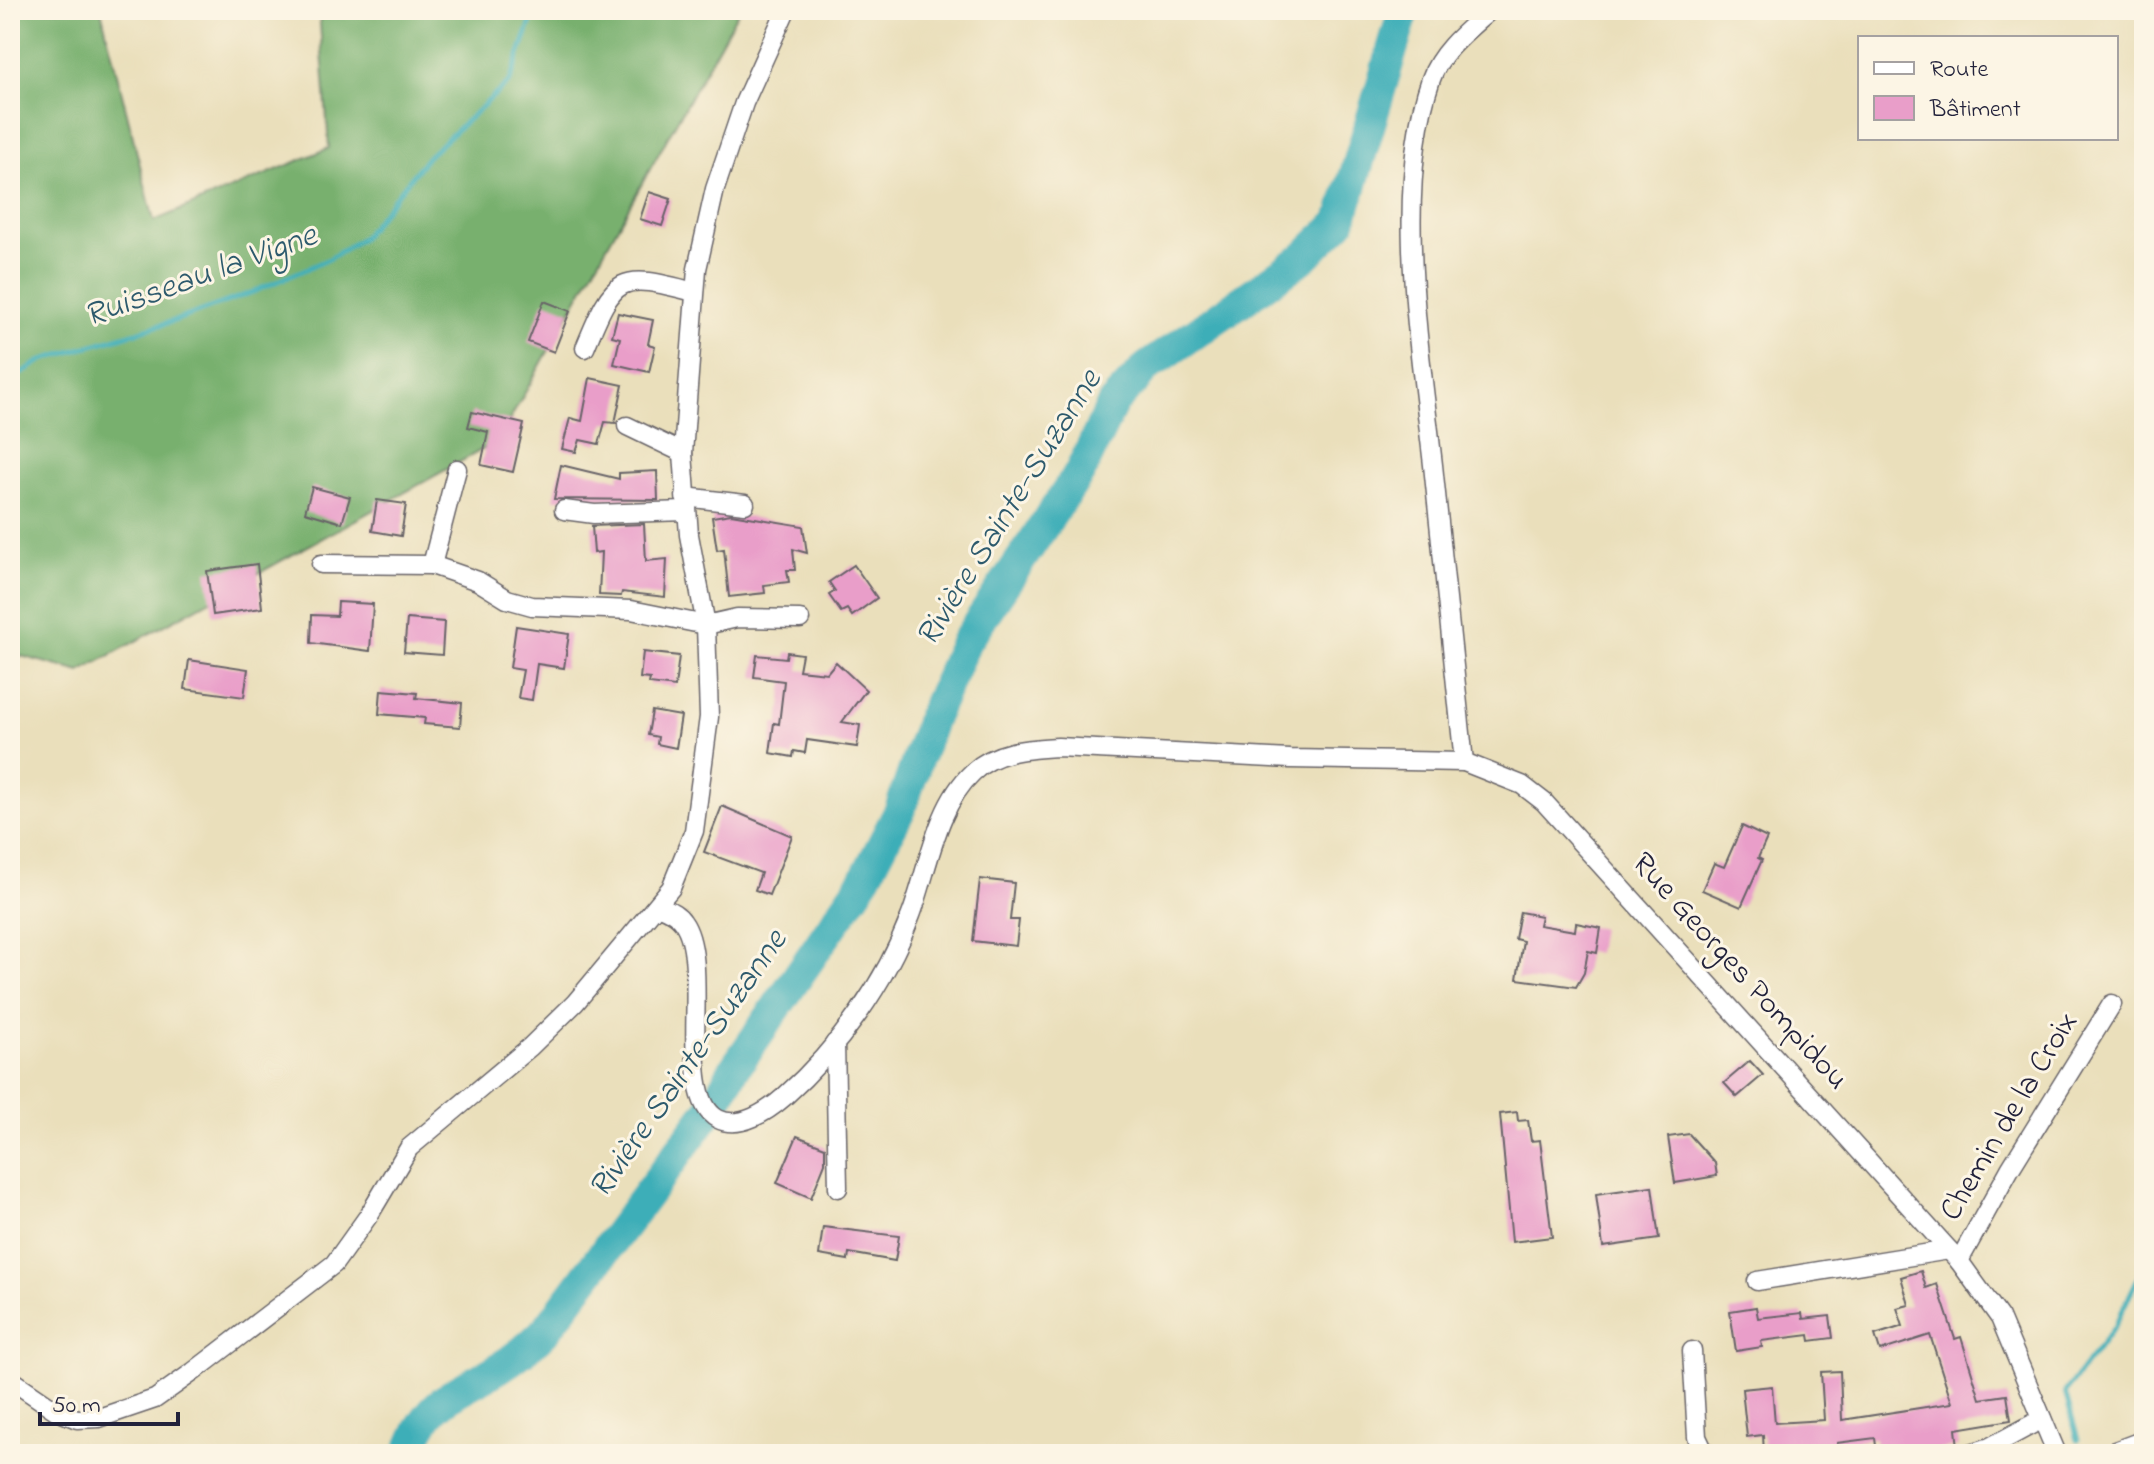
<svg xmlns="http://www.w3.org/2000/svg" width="2154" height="1464" font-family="'Indie Flower',sans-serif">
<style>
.forest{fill:#78b06e;stroke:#4d6954;stroke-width:2}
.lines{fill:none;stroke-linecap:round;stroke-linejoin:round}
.stream{stroke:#3eaeb8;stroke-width:5}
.river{stroke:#3eaeb8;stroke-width:32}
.building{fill:#e99ec9}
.street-casing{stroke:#686468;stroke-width:21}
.street{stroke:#fff;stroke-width:18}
.labels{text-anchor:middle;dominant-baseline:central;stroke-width:6;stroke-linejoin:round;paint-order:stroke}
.street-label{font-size:32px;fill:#22223b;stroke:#fcf5e5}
.water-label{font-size:34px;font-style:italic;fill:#2d5a6d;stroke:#fcf5e5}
</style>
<rect width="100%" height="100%" fill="#fcf5e5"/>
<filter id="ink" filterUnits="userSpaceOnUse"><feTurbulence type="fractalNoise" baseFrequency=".0125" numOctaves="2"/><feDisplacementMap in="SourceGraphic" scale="16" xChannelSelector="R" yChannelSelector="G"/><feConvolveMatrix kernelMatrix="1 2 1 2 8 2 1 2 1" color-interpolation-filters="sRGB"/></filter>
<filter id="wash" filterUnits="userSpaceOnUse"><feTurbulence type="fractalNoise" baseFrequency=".006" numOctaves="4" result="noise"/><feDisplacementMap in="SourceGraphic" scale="32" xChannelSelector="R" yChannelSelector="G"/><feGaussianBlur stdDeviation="1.8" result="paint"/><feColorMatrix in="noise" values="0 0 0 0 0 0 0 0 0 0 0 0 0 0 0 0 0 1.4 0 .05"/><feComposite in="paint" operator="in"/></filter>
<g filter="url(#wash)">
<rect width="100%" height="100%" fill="#eadfbb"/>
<path class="forest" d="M 10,10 L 101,10 L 154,221 L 329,148 L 319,10 L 739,10 L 498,441 L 80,672 L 10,653 Z"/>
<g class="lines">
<g class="stream">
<path d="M 10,380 L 43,360 L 177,320 L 253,292 L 329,259 L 362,238 L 428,156 L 510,81 L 535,10"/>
<path d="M 2078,1440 L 2065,1392 L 2115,1326 L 2144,1265"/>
</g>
<path class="river" d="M 409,1454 C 428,1399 453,1395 499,1368 C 517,1357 532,1344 547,1329 L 715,1103 L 734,1069 L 864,880 L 900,810 L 931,720 L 966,641 L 1080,472 L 1113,403 L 1147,367 L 1303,258 L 1341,221 L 1404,10"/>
</g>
<g id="blocks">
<g class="building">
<path d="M 649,192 L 671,199 L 662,226 L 640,219 Z"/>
<path d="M 544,301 L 570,311 L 554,352 L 528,342 Z"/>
<path d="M 618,313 L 653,320 L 648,344 L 655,346 L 649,372 L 614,364 L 620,338 L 612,336 Z"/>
<path d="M 590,378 L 623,385 L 615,423 L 605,422 L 599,444 L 580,440 L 576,452 L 562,449 L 570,418 L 582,421 Z"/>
<path d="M 472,412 L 524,424 L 513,472 L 481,465 L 488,432 L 468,427 Z"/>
<path d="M 561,465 L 619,479 L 619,473 L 657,471 L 658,500 L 554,499 Z"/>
<path d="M 312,487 L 350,497 L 342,523 L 305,512 Z"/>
<path d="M 377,500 L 406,504 L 401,536 L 372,531 Z"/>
<path d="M 731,514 L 803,526 L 807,553 L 793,549 L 795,570 L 787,570 L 789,582 L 764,585 L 765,593 L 729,597 L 724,549 L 717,550 L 712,517 Z"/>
<path d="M 644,524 L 646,561 L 667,559 L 665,597 L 622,592 L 621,596 L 599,595 L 601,552 L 594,553 L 592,526 Z"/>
<path d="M 257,564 L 262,608 L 213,615 L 207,571 Z"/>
<path d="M 854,565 L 877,598 L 852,616 L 847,609 L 841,612 L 829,595 L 835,591 L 829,582 Z"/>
<path d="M 338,602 L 373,604 L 370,651 L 311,643 L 312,615 L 337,616 Z"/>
<path d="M 407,619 L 444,622 L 442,655 L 404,652 Z"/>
<path d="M 516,626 L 569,634 L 564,668 L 537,664 L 532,700 L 518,698 L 523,670 L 510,668 Z"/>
<path d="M 643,652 L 679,656 L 675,687 L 649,684 L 650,679 L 640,678 Z"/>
<path d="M 787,652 L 802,654 L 799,670 L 827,673 L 836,662 L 866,690 L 842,722 L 860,725 L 857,747 L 807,740 L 805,753 L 794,751 L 793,757 L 770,753 L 774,723 L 779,724 L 784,681 L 754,677 L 757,655 L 786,658 Z"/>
<path d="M 189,660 L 248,669 L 244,697 L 185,689 Z"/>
<path d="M 381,690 L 417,693 L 416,698 L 462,703 L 460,727 L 424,724 L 425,718 L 379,714 Z"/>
<path d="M 652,711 L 681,716 L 676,748 L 657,744 L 658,737 L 648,735 Z"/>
<path d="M 722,806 L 792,836 L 769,895 L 755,890 L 761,873 L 704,852 Z"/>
<path d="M 1742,826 L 1767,838 L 1758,858 L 1762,860 L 1741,907 L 1702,890 L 1714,863 L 1724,867 Z"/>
<path d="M 980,879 L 1014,883 L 1010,920 L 1019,920 L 1016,946 L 973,941 Z"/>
<path d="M 1520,912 L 1541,916 L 1539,925 L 1575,931 L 1576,923 L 1601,928 L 1597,953 L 1588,951 L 1584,973 L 1576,987 L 1517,979 L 1523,941 L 1515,939 Z"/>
<path d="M 1750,1061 L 1763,1075 L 1737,1097 L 1724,1083 Z"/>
<path d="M 1517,1112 L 1518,1121 L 1528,1120 L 1531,1141 L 1540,1140 L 1552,1237 L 1512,1242 L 1500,1114 Z"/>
<path d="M 1689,1134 L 1715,1163 L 1717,1176 L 1675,1183 L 1668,1137 Z"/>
<path d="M 797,1136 L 825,1147 L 825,1163 L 811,1198 L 777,1183 Z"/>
<path d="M 1652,1186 L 1659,1239 L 1603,1247 L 1596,1194 Z"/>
<path d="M 823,1227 L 899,1236 L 895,1261 L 849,1253 L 848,1260 L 819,1255 Z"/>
<path d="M 1921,1271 L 1926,1288 L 1937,1284 L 1955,1339 L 1961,1337 L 1980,1399 L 2007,1395 L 2011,1420 L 1956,1429 L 1958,1447 L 1909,1454 L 1877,1454 L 1875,1438 L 1837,1443 L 1837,1448 L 1764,1454 L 1763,1435 L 1747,1437 L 1742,1389 L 1772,1386 L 1775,1423 L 1824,1420 L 1821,1372 L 1840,1371 L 1842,1420 L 1952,1403 L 1930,1335 L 1880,1351 L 1875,1335 L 1903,1326 L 1897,1308 L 1909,1305 L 1901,1277 Z"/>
<path d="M 1756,1307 L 1758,1318 L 1802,1313 L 1803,1319 L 1830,1316 L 1833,1338 L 1810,1341 L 1809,1335 L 1761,1341 L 1762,1347 L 1736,1351 L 1730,1311 Z"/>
</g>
</g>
</g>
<g filter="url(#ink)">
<use href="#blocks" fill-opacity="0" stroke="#686468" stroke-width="2"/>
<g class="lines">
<g class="street-casing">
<g id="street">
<path d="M 585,348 C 615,275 618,272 694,292"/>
<path d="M 627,426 L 683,453"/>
<path d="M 685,497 L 745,504"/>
<path d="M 564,510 L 594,514 L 686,511"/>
<path d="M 321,564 L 432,565 L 478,581 L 507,599 L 532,606 L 631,610 L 706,625 L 737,618 L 800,619"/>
<path d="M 432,565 L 457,469"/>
<path d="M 1464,762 C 1454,663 1444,564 1433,465 C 1420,350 1393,188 1431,79 C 1441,50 1468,30 1490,10"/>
<path d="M 658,905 C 668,910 677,913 683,922 C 713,964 674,1096 718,1119 C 740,1130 768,1111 784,1097 C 838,1049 885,984 911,915 C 928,870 936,806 973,772 C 996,750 1028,749 1058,747 L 1290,759 L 1464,762 L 1522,785 L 1544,802 L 1959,1261 L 2000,1318 L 2057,1454"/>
<path d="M 835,1043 L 838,1188"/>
<path d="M 1959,1261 L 2010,1169 L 2112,1004"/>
<path d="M 1757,1281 L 1949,1250"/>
<path d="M 1692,1351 L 1697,1437 L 1705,1454"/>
<path d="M 10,1379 L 57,1411 L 77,1419 L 99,1418 L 155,1399 L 193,1372 L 334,1264 L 369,1215 L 409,1148 L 530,1047 L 575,1003 L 671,888 L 694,831 L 709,717 L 706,625 L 689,535 L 683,453 L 697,269 L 715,189 L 744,103 L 786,10"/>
<path d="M 1968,1454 L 1990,1447 L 2042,1419"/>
<path d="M 2107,1454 L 2144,1440"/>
</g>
</g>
<use href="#street" class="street"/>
</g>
</g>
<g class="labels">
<g class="street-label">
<text transform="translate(1739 972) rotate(48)">Rue Georges Pompidou</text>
<text transform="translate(2010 1117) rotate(-59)">Chemin de la Croix</text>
</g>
<g class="water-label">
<text transform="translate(201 277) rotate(-20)">Ruisseau la Vigne</text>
<text transform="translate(1010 509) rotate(-58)">Rivière Sainte-Suzanne</text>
<text transform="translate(689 1065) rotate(-55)">Rivière Sainte-Suzanne</text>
</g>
</g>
<rect width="2154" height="1464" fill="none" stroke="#fcf5e5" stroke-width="40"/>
<rect x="1858" y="36" width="260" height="104" fill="#fcf5e5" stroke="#a5a1a1" stroke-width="2"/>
<rect x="1874" y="62" width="40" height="12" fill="#ffffff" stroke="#a5a1a1" stroke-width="2"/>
<text x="1930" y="76" font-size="24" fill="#22223b">Route</text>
<rect x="1874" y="96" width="40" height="24" fill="#e99ec9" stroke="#a5a1a1" stroke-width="2"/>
<text x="1930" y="116" font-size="24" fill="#22223b">Bâtiment</text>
<path d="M40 1412v12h138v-12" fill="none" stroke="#22223b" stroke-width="4"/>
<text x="52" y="1412" font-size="24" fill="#22223b" stroke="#fcf5e5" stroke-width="6" paint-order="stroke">50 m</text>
</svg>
